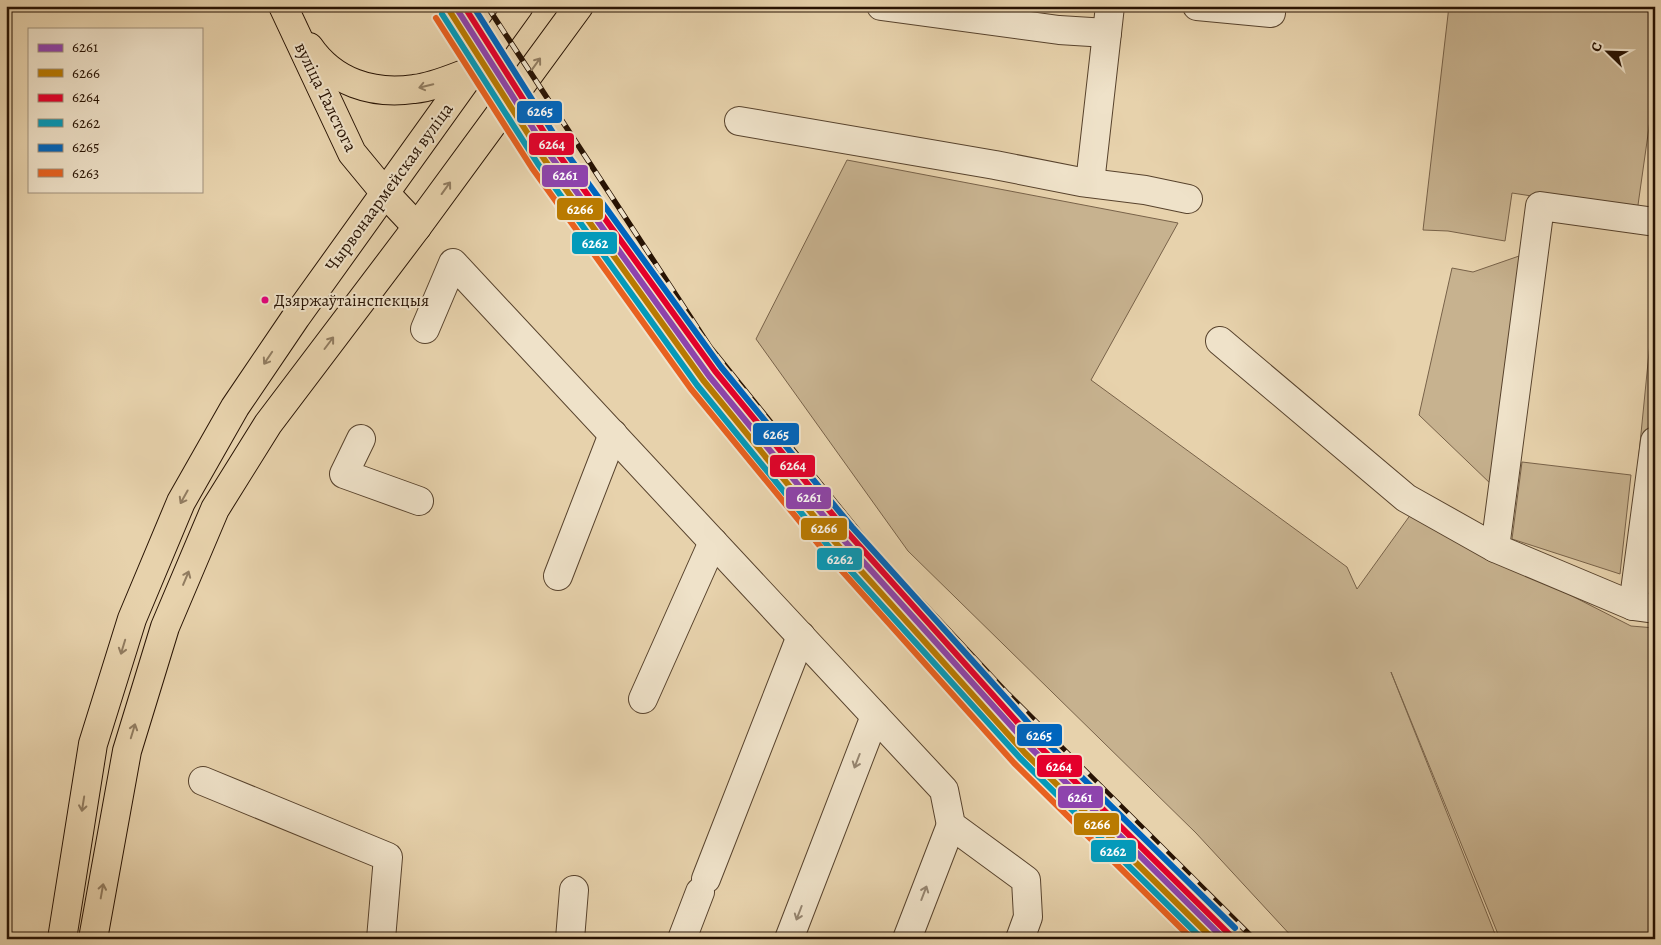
<svg xmlns="http://www.w3.org/2000/svg" width="1661" height="945" font-family="Alegreya,serif">
<style>
.green{fill:#c7b28f;stroke:#786249}
.lines{fill:none;stroke-linecap:round;stroke-linejoin:round}
.minor-casing{stroke:#58432d;stroke-width:30}
.major-casing{stroke:#281303;stroke-width:30}
.minor{stroke:#efe2c9;stroke-width:28}
.major{stroke:#e7d2ac;stroke-width:28}
.rail-casing{stroke:#281303;stroke-width:5.5}
.rail{stroke:#efe2c9;stroke-width:4;stroke-dasharray:11;stroke-linecap:butt}
.rail-1-casing{stroke:#efe2c9;stroke-width:10}
.rail-2-casing{stroke:#efe2c9;stroke-width:10}
.rail-3-casing{stroke:#efe2c9;stroke-width:10}
.rail-4-casing{stroke:#efe2c9;stroke-width:10}
.rail-5-casing{stroke:#efe2c9;stroke-width:10}
.rail-6-casing{stroke:#efe2c9;stroke-width:10}
.rail-1{stroke:#8e44ad;stroke-width:6}
.rail-2{stroke:#b97a01;stroke-width:6}
.rail-3{stroke:#e4002b;stroke-width:6}
.rail-4{stroke:#049aba;stroke-width:6}
.rail-5{stroke:#0065bd;stroke-width:6}
.rail-6{stroke:#e86120;stroke-width:6}
.oneway{stroke:#917c60}
.oneway2{stroke:#958570}
.bus-dot{fill:#e5007d;stroke:#efe2c9;stroke-width:2}
.labels{text-anchor:middle;dominant-baseline:central;stroke-width:4;stroke-linejoin:round;paint-order:stroke}
.bus-label{font-size:17px;fill:#281303;stroke:#efe2c9;text-anchor:start}
.street-label{font-size:18px;fill:#281303;stroke:#efe2c9}
.line-badge{stroke:#efe2c9;stroke-width:2}
.badge-label{font-size:14px;text-anchor:middle;font-weight:bold;fill:#fff}
</style>
<rect width="100%" height="100%" fill="#e7d2ac"/>
<filter id="stains"><feTurbulence type="fractalNoise" baseFrequency=".004" numOctaves="4"/><feColorMatrix values="0 0 0 0 .2 0 0 0 0 .09 0 0 0 0 .02 0 0 0 .5 -.17"/></filter>
<radialGradient id="worn" r=".72"><stop offset=".6" stop-color="#630" stop-opacity="0"/><stop offset="1" stop-color="#630" stop-opacity=".3"/></radialGradient>
<g class="green">
<path d="M 1449,6 L 1655,6 L 1655,85 L 1637,212 L 1512,193 L 1505,241 L 1448,231 L 1423,230 Z"/>
<path d="M 847,160 L 1178,223 L 1091,380 L 1347,567 L 1357,589 L 1411,514 L 1631,626 L 1655,628 L 1655,939 L 1500,939 L 1391,672 L 1497,939 L 1294,939 L 1196,833 L 908,551 L 756,339 Z"/>
<path d="M 1522,255 L 1493,486 L 1419,415 L 1452,268 L 1473,272 Z"/>
<path d="M 1655,292 L 1655,486 L 1636,484 Z"/>
<path d="M 1522,462 L 1631,475 L 1620,574 L 1512,539 Z"/>
</g>
<g class="lines">
<g class="minor-casing">
<g id="minor">
<path d="M 881,6 L 1059,30 L 1107,33"/>
<path d="M 1197,6 L 1271,13"/>
<path d="M 739,121 L 995,165 L 1081,182 L 1145,190 L 1188,199"/>
<path d="M 1090,183 L 1110,6"/>
<path d="M 1655,222 L 1540,206 L 1495,548 L 1633,606 L 1655,609"/>
<path d="M 425,329 L 453,263 L 944,790 L 951,825 L 1026,880 L 1028,917 L 1020,939"/>
<path d="M 1220,341 L 1406,498 L 1495,548"/>
<path d="M 361,439 L 344,474 L 419,501"/>
<path d="M 558,576 L 613,434"/>
<path d="M 1633,606 L 1655,441"/>
<path d="M 643,699 L 713,542"/>
<path d="M 203,781 L 388,857 L 381,939"/>
<path d="M 706,879 L 801,636"/>
<path d="M 570,939 L 574,890"/>
<path d="M 682,939 L 700,892"/>
<path d="M 789,939 L 875,716"/>
<path d="M 907,939 L 951,825"/>
</g>
</g>
<g class="major-casing">
<g id="major">
<path d="M 283,6 L 352,153 L 385,193 L 417,227"/>
<path d="M 309,47 C 333,82 372,95 414,89 C 434,87 453,78 472,71"/>
<path d="M 62,939 L 93,744 L 132,619 L 181,502 L 235,407 L 296,317 L 519,6"/>
<path d="M 93,939 L 127,751 L 165,627 L 215,509 L 268,424 L 417,227 L 579,6"/>
</g>
</g>
<use href="#minor" class="minor"/>
<use href="#major" class="major"/>
<g class="rail-casing">
<path id="rail" d="M 487,6 L 710,347 L 873,549 L 1008,694 L 1254,939"/>
</g>
<use href="#rail" class="rail"/>
<g class="rail-1-casing">
<path id="rail-1" d="M 455,6 L 550,155 L 709,376 L 841,537 L 1031,748 L 1224,939"/>
</g>
<g class="rail-2-casing">
<path id="rail-2" d="M 449,10 L 544,159 L 703,380 L 835,542 L 1025,753 L 1213,939"/>
</g>
<g class="rail-3-casing">
<path id="rail-3" d="M 464,6 L 556,151 L 715,371 L 847,532 L 1036,743 L 1229,934"/>
</g>
<g class="rail-4-casing">
<path id="rail-4" d="M 442,14 L 538,164 L 697,385 L 829,547 L 1020,758 L 1202,939"/>
</g>
<g class="rail-5-casing">
<path id="rail-5" d="M 473,6 L 562,147 L 721,367 L 852,527 L 1042,738 L 1235,928"/>
</g>
<g class="rail-6-casing">
<path id="rail-6" d="M 436,18 L 532,168 L 691,389 L 824,551 L 1014,763 L 1192,939"/>
</g>
<use href="#rail-1" class="rail-1"/>
<use href="#rail-2" class="rail-2"/>
<use href="#rail-3" class="rail-3"/>
<use href="#rail-4" class="rail-4"/>
<use href="#rail-5" class="rail-5"/>
<use href="#rail-6" class="rail-6"/>
</g>
<defs><path id="oneway-shaft" d="M-6 0H5M1.5-3L5.5 0L1.5 3" fill="none" stroke-width="1.6" stroke-linecap="round" stroke-linejoin="round" transform="scale(1.25)"/></defs>
<g class="oneway">
<use href="#oneway-shaft" transform="translate(536 64) rotate(-54)"/>
<use href="#oneway-shaft" transform="translate(426 86) rotate(166)"/>
<use href="#oneway-shaft" transform="translate(446 188) rotate(-54)"/>
<use href="#oneway-shaft" transform="translate(329 343) rotate(-53)"/>
<use href="#oneway-shaft" transform="translate(268 358) rotate(124)"/>
<use href="#oneway-shaft" transform="translate(184 497) rotate(119)"/>
<use href="#oneway-shaft" transform="translate(186 578) rotate(-67)"/>
<use href="#oneway-shaft" transform="translate(123 647) rotate(107)"/>
<use href="#oneway-shaft" transform="translate(133 731) rotate(-73)"/>
<use href="#oneway-shaft" transform="translate(83 804) rotate(99)"/>
<use href="#oneway-shaft" transform="translate(102 891) rotate(-80)"/>
</g>
<g class="oneway2">
<use href="#oneway-shaft" transform="translate(857 761) rotate(111)"/>
<use href="#oneway-shaft" transform="translate(924 893) rotate(-69)"/>
<use href="#oneway-shaft" transform="translate(799 913) rotate(111)"/>
</g>
<circle class="bus-dot" cx="265" cy="300" r="4.5"/>
<g class="labels">
<g class="bus-label">
<text x="274" y="300">Дзяржаўтаінспекцыя</text>
</g>
<g class="street-label">
<text transform="translate(326 97) rotate(64)">вуліца Талстога</text>
<text transform="translate(389 187) rotate(-54)">Чырвонаармейская вуліца</text>
</g>
</g>
<g class="line-badge">
<rect x="516" y="100" width="47" height="24" rx="5" fill="#0065bd"/>
<rect x="528" y="132" width="47" height="24" rx="5" fill="#e4002b"/>
<rect x="541" y="164" width="48" height="24" rx="5" fill="#8e44ad"/>
<rect x="556" y="197" width="48" height="24" rx="5" fill="#b97a01"/>
<rect x="571" y="231" width="47" height="24" rx="5" fill="#049aba"/>
<rect x="752" y="422" width="48" height="24" rx="5" fill="#0065bd"/>
<rect x="769" y="454" width="47" height="24" rx="5" fill="#e4002b"/>
<rect x="785" y="486" width="47" height="24" rx="5" fill="#8e44ad"/>
<rect x="800" y="517" width="48" height="24" rx="5" fill="#b97a01"/>
<rect x="816" y="547" width="47" height="24" rx="5" fill="#049aba"/>
<rect x="1016" y="723" width="47" height="24" rx="5" fill="#0065bd"/>
<rect x="1036" y="754" width="47" height="24" rx="5" fill="#e4002b"/>
<rect x="1057" y="785" width="47" height="24" rx="5" fill="#8e44ad"/>
<rect x="1073" y="812" width="47" height="24" rx="5" fill="#b97a01"/>
<rect x="1090" y="839" width="47" height="24" rx="5" fill="#049aba"/>
</g>
<g class="badge-label">
<text x="540" y="116">6265</text>
<text x="552" y="149">6264</text>
<text x="565" y="180">6261</text>
<text x="580" y="214">6266</text>
<text x="595" y="248">6262</text>
<text x="776" y="439">6265</text>
<text x="793" y="470">6264</text>
<text x="809" y="502">6261</text>
<text x="824" y="533">6266</text>
<text x="840" y="564">6262</text>
<text x="1039" y="740">6265</text>
<text x="1059" y="771">6264</text>
<text x="1080" y="802">6261</text>
<text x="1097" y="829">6266</text>
<text x="1113" y="856">6262</text>
</g>
<rect width="1661" height="945" fill="none" stroke="#e7d2ac" stroke-width="25"/>
<rect x="8" y="8" width="1646" height="930" fill="none" stroke="#281303" stroke-width="2.5"/>
<rect x="12" y="12" width="1636" height="920" fill="none" stroke="#281303"/>
<rect x="28" y="28" width="175" height="165" fill="#efe2c9" stroke="#9f8f7a"/>
<rect x="38" y="44" width="25" height="8" fill="#8e44ad" stroke="#9f8f7a"/>
<text x="72" y="52" font-size="15" fill="#281303">6261</text>
<rect x="38" y="69" width="25" height="8" fill="#b97a01" stroke="#9f8f7a"/>
<text x="72" y="78" font-size="15" fill="#281303">6266</text>
<rect x="38" y="94" width="25" height="8" fill="#e4002b" stroke="#9f8f7a"/>
<text x="72" y="102" font-size="15" fill="#281303">6264</text>
<rect x="38" y="119" width="25" height="8" fill="#049aba" stroke="#9f8f7a"/>
<text x="72" y="128" font-size="15" fill="#281303">6262</text>
<rect x="38" y="144" width="25" height="8" fill="#0065bd" stroke="#9f8f7a"/>
<text x="72" y="152" font-size="15" fill="#281303">6265</text>
<rect x="38" y="169" width="25" height="8" fill="#e86120" stroke="#9f8f7a"/>
<text x="72" y="178" font-size="15" fill="#281303">6263</text>
<g transform="translate(1608 52) rotate(293)" stroke="#efe2c9" stroke-width="4" paint-order="stroke">
<path d="M0-4L9 19L0 12L-9 19Z" fill="#281303"/>
<text y="-8" font-size="14" font-weight="bold" text-anchor="middle" fill="#281303">С</text>
</g>
<rect width="100%" height="100%" filter="url(#stains)"/>
<rect width="100%" height="100%" fill="url(#worn)"/>
</svg>
